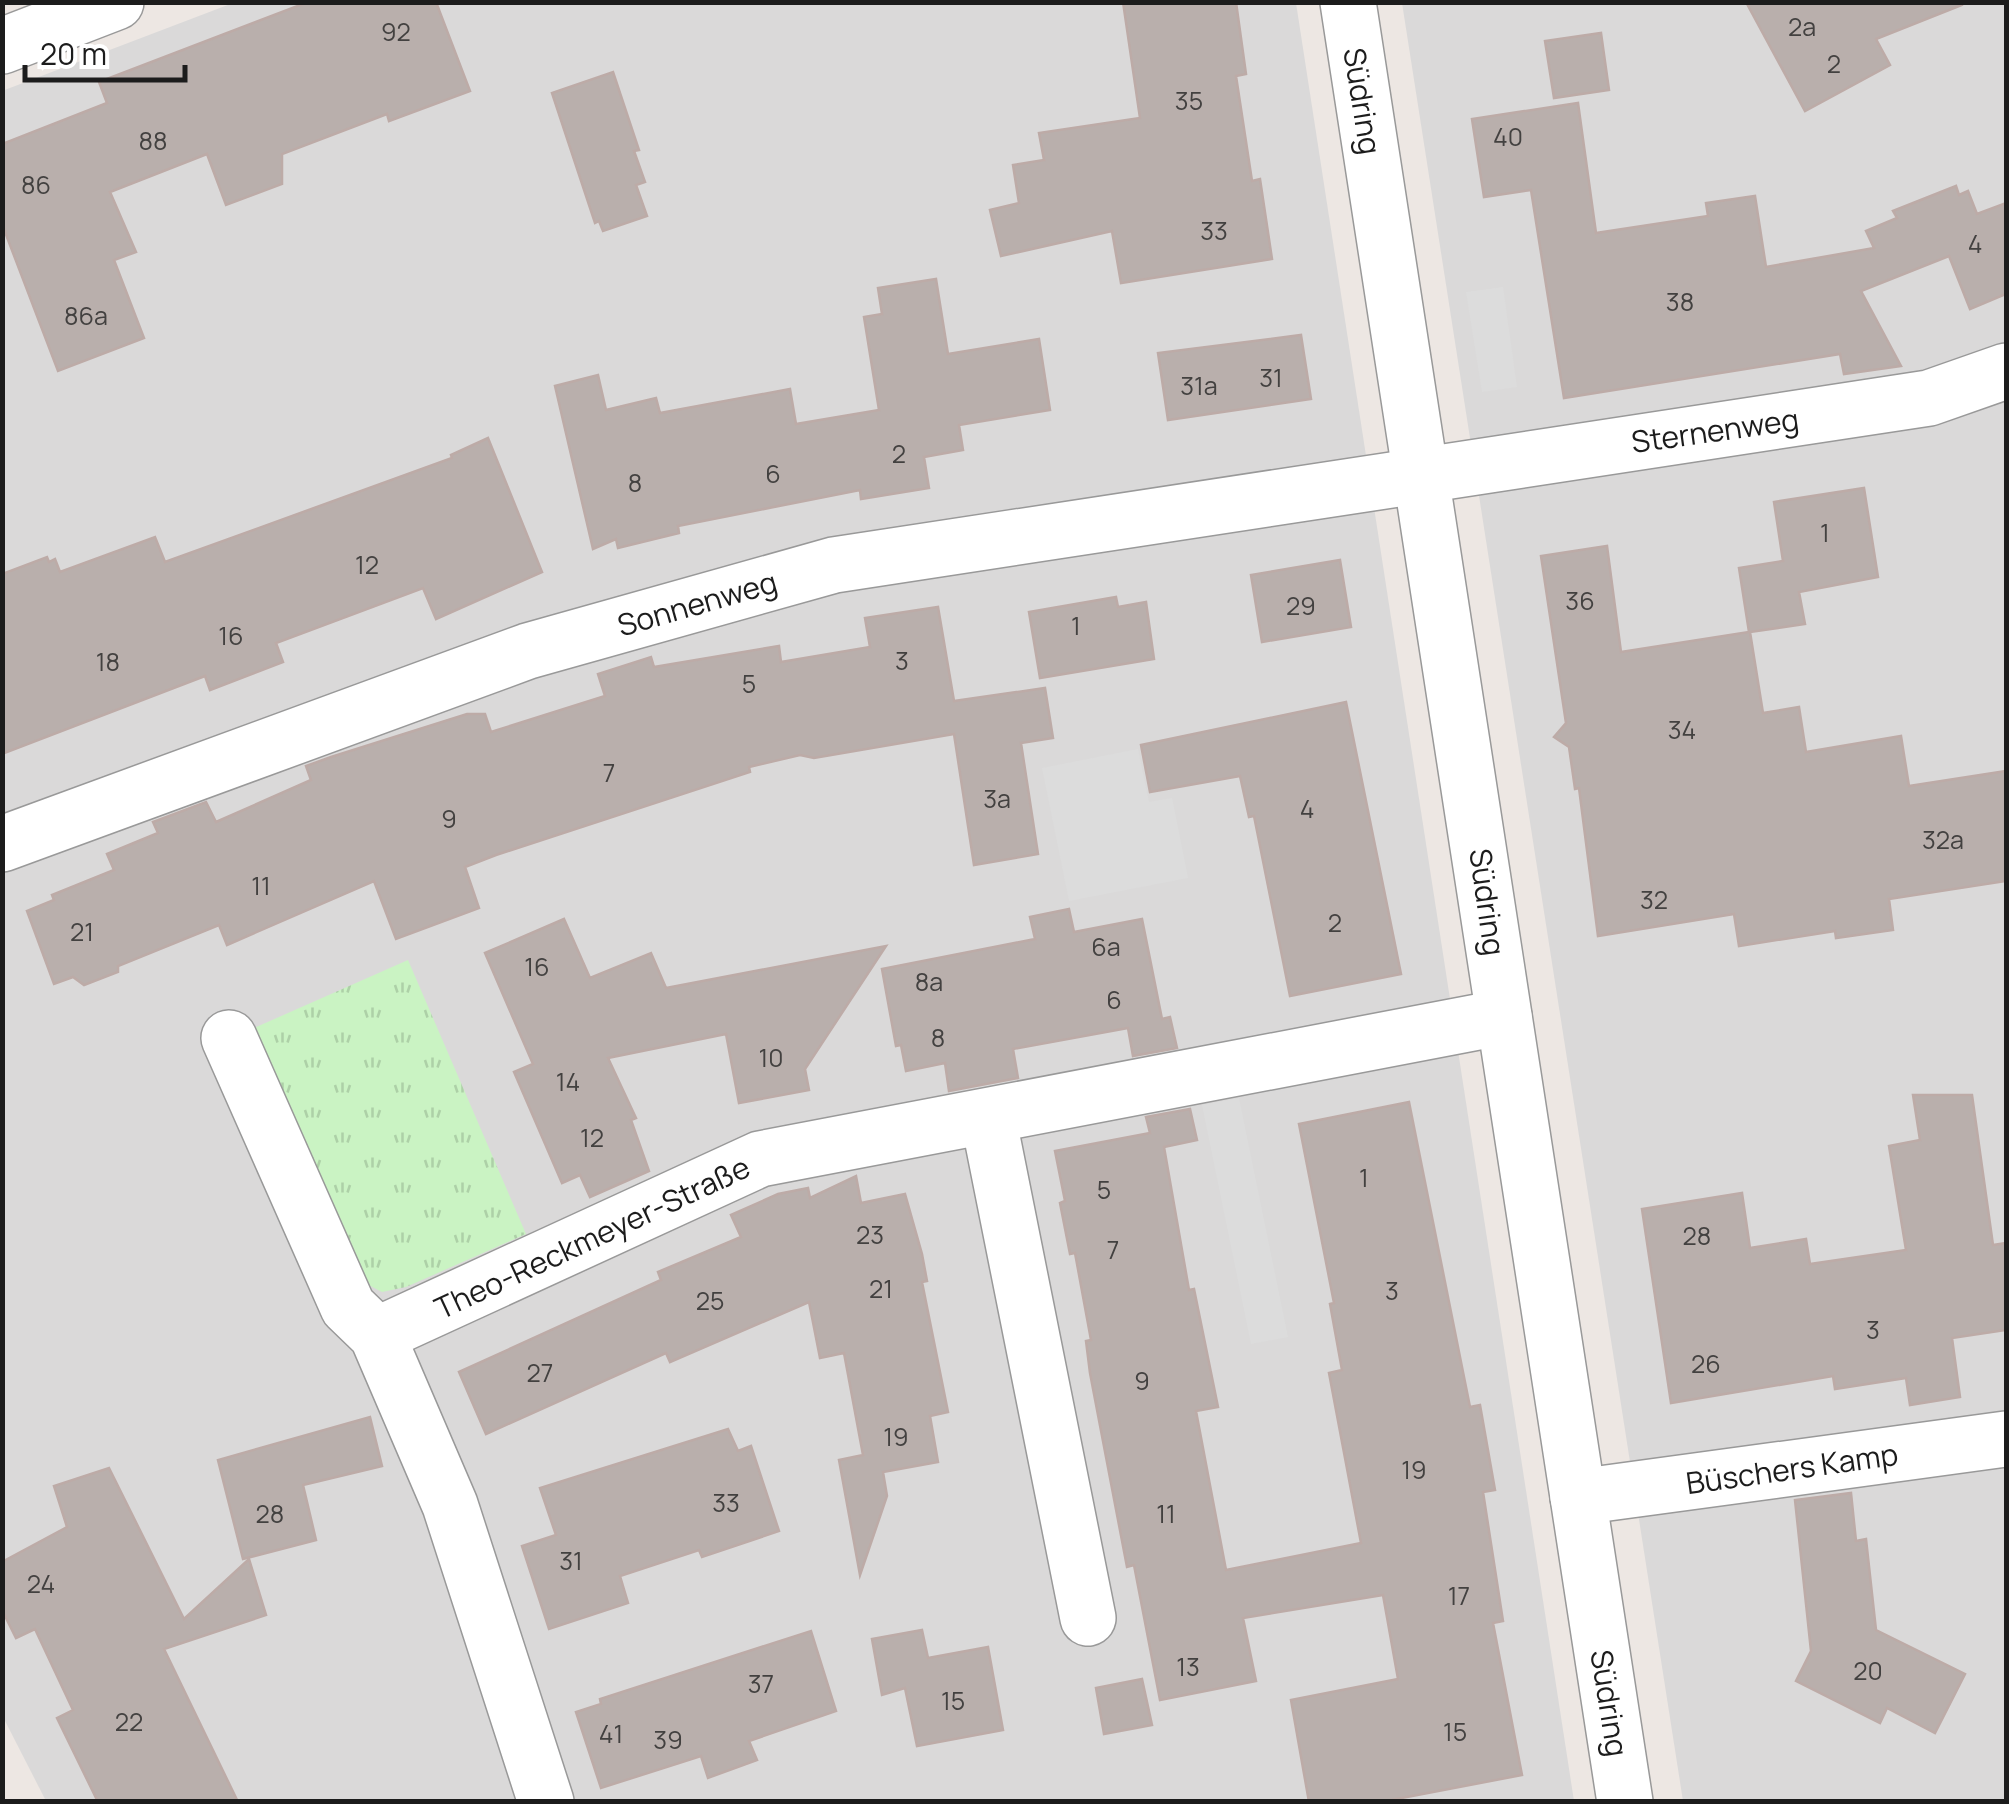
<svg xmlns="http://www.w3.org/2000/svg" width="2009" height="1804" font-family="Manrope,sans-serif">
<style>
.residential{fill:#dad9d9}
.park{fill:url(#park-tufts)}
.parking{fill:#dcdcdc}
.building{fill:#b9afac;stroke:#bdaba7;stroke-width:2.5}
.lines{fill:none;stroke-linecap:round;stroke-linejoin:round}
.minor-casing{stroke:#999;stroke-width:58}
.tertiary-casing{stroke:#999;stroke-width:58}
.minor{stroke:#fff;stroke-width:55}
.tertiary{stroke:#fff;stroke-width:55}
.labels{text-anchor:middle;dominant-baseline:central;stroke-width:10;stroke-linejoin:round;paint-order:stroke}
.number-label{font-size:25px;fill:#434140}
.street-label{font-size:30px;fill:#1c1c1c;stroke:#fff}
</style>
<defs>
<pattern id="park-tufts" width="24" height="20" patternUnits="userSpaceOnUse" patternTransform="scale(2.5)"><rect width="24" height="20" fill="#caf3c3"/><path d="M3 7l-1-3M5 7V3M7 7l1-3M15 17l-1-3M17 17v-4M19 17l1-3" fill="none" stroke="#add0a7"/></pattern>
</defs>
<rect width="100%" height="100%" fill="#ede7e3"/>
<g class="residential">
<path d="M 233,3 L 1296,3 L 1574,1801 L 46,1801 L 2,1715 L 2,91 Z"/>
<path d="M 1402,3 L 2006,3 L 2006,1801 L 1683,1801 Z"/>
</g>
<path class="park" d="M 408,960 L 526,1234 L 406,1287 L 382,1292 L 357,1279 L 245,1032 Z"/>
<g class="parking">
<path d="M 1503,287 L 1517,387 L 1482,392 L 1466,292 Z"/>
<path d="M 1138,749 L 1149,802 L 1172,798 L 1188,878 L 1069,901 L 1042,768 Z"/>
<path d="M 1239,1098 L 1288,1337 L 1251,1344 L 1202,1105 Z"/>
</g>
<g class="building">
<path d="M 308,2 L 436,2 L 470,91 L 389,121 L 387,114 L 282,154 L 282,184 L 226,205 L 207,154 L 110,192 L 136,252 L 114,260 L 144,338 L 58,371 L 2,224 L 2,144 L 107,103 L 99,82 Z"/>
<path d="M 1123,2 L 1236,2 L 1246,74 L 1236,76 L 1252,181 L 1260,179 L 1272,259 L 1121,283 L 1112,231 L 1001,256 L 990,210 L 1019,203 L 1013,165 L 1044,160 L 1039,133 L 1140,118 Z"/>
<path d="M 1746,2 L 1962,2 L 1962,5 L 1876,39 L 1890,65 L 1805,111 Z"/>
<path d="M 1601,33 L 1609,90 L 1554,98 L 1545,41 Z"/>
<path d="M 613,72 L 639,150 L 634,151 L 645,182 L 636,185 L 647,216 L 603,231 L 599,221 L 595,223 L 552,93 Z"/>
<path d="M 1578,103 L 1596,233 L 1708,216 L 1706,203 L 1755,196 L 1766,267 L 1874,248 L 1866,231 L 1897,218 L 1893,211 L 1956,186 L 1959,195 L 1968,191 L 1977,214 L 2006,203 L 2006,294 L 1970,309 L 1949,256 L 1861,291 L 1901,366 L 1844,374 L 1840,354 L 1564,398 L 1531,190 L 1484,197 L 1472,119 Z"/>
<path d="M 936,279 L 948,354 L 1039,339 L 1050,410 L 959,425 L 963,450 L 924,457 L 929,488 L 861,499 L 860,490 L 678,526 L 679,533 L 618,548 L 616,539 L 593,549 L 555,386 L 598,375 L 606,410 L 656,398 L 660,413 L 790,389 L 796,424 L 879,410 L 864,317 L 882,314 L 878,288 Z"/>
<path d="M 1301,335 L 1311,399 L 1168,420 L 1158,353 Z"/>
<path d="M 488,438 L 542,572 L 436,619 L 423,588 L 276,643 L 283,662 L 210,690 L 205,676 L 2,754 L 2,574 L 47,557 L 49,562 L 55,559 L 60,572 L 155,537 L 165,562 L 452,458 L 451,455 Z"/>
<path d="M 1864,488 L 1878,577 L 1799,592 L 1805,624 L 1750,632 L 1763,713 L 1799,707 L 1806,752 L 1901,736 L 1909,786 L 2006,771 L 2006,881 L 1889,899 L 1893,930 L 1836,938 L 1835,931 L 1739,946 L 1734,914 L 1598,936 L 1579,788 L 1575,789 L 1569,747 L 1554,737 L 1566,723 L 1541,556 L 1607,546 L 1621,652 L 1749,632 L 1739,568 L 1783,561 L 1774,502 Z"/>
<path d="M 1340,560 L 1351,627 L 1262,642 L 1251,575 Z"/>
<path d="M 1116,597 L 1118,607 L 1146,602 L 1154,659 L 1040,678 L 1029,612 Z"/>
<path d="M 938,607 L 954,701 L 1045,688 L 1053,738 L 1021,743 L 1038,854 L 974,865 L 954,734 L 814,758 L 800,755 L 749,767 L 750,772 L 496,855 L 465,867 L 479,908 L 396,939 L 374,881 L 227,945 L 219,925 L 118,966 L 118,972 L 84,985 L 73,977 L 54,984 L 27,911 L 54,900 L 52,895 L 114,870 L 107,854 L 158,833 L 153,822 L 206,802 L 216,822 L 311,780 L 306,766 L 331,757 L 467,714 L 485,714 L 491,732 L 605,696 L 598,674 L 651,657 L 654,667 L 779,646 L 781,662 L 870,647 L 865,618 Z"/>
<path d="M 1346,702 L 1401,974 L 1290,996 L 1254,816 L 1249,817 L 1240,776 L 1150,792 L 1141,745 Z"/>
<path d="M 1069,909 L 1074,932 L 1142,919 L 1162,1019 L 1170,1017 L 1177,1048 L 1133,1056 L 1128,1028 L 1013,1049 L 1018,1078 L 949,1091 L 945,1063 L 906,1071 L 901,1045 L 896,1046 L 882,969 L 1035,939 L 1030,917 Z"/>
<path d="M 564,919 L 590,978 L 651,953 L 666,988 L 886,946 L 805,1069 L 809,1090 L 739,1103 L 726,1034 L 608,1058 L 636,1118 L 631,1120 L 649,1171 L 590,1197 L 580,1175 L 562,1183 L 514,1072 L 533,1064 L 485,953 Z"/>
<path d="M 1913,1095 L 1972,1095 L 1993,1245 L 2006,1243 L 2006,1330 L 1952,1338 L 1960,1397 L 1910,1405 L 1906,1378 L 1835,1389 L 1833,1376 L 1671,1403 L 1642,1209 L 1742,1193 L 1750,1248 L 1806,1239 L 1810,1264 L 1906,1250 L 1889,1146 L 1920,1140 Z"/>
<path d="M 1409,1102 L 1470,1407 L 1480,1405 L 1495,1490 L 1483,1492 L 1503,1621 L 1493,1623 L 1522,1775 L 1381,1802 L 1309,1802 L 1291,1700 L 1398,1679 L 1383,1595 L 1243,1618 L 1256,1681 L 1160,1700 L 1134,1565 L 1127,1567 L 1090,1373 L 1086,1341 L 1091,1340 L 1075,1253 L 1070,1254 L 1060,1203 L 1065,1201 L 1055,1151 L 1150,1133 L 1146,1117 L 1190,1109 L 1197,1140 L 1164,1147 L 1189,1290 L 1194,1289 L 1218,1407 L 1196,1411 L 1226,1570 L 1361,1543 L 1329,1373 L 1342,1370 L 1330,1304 L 1334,1303 L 1299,1124 Z"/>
<path d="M 856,1176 L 861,1203 L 905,1194 L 922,1254 L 927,1281 L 922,1282 L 948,1412 L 930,1416 L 938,1462 L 883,1472 L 887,1496 L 860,1575 L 839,1460 L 863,1455 L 844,1353 L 820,1358 L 809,1302 L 670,1362 L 666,1353 L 486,1434 L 459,1372 L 661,1280 L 658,1272 L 741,1237 L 731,1215 L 778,1194 L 808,1188 L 810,1198 Z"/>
<path d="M 370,1417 L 382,1466 L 303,1485 L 316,1540 L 243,1559 L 218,1460 Z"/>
<path d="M 728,1429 L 738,1451 L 751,1446 L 779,1531 L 702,1557 L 699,1550 L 620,1576 L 628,1603 L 549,1629 L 522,1546 L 556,1535 L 540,1488 Z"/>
<path d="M 109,1468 L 184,1619 L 249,1559 L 266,1615 L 164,1649 L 238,1802 L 98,1802 L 57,1718 L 73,1710 L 35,1629 L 16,1638 L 2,1610 L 2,1562 L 67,1527 L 54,1486 Z"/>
<path d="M 1851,1493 L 1856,1541 L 1866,1539 L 1876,1630 L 1965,1674 L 1935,1733 L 1887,1708 L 1880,1723 L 1796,1681 L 1811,1651 L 1795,1500 Z"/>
<path d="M 922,1630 L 928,1658 L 988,1647 L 1003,1730 L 917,1746 L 905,1688 L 882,1695 L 872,1639 Z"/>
<path d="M 811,1631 L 836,1711 L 749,1741 L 757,1760 L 708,1778 L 701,1756 L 601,1788 L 576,1712 L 601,1704 L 600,1699 Z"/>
<path d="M 1142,1679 L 1152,1725 L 1104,1734 L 1096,1688 Z"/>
</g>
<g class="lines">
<g class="minor-casing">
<g id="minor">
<path d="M 2,46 L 116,2"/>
<path d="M 2,844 L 528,651 L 834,565 L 1929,398 L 2006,371"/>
<path d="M 229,1038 L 348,1307 L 377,1335 L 450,1505 L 546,1802"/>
<path d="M 988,1117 L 1088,1618"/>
<path d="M 377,1335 L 760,1159 L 1504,1017"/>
<path d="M 1578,1497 L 2006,1439"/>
</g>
</g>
<g class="tertiary-casing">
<path id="tertiary" d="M 1348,2 L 1625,1802"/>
</g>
<use href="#minor" class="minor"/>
<use href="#tertiary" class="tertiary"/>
</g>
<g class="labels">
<g class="number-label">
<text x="1802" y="26">2a</text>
<text x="396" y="31">92</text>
<text x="1834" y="63">2</text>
<text x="1189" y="100">35</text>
<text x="1508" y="136">40</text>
<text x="153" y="140">88</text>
<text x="36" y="184">86</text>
<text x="1214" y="230">33</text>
<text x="1975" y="243">4</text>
<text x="1680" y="301">38</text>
<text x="86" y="315">86a</text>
<text x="1271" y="377">31</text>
<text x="1199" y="385">31a</text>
<text x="899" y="453">2</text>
<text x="773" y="473">6</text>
<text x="635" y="482">8</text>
<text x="1825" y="532">1</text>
<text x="367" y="564">12</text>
<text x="1580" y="600">36</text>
<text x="1301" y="605">29</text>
<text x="1076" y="625">1</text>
<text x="231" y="635">16</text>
<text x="902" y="660">3</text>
<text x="108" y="661">18</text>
<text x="749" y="683">5</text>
<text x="1682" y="729">34</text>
<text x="609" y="772">7</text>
<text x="997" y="798">3a</text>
<text x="1307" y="808">4</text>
<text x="449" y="818">9</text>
<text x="1943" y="839">32a</text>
<text x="261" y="885">11</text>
<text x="1654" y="899">32</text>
<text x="1335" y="922">2</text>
<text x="82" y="931">21</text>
<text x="1106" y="946">6a</text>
<text x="537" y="966">16</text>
<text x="929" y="981">8a</text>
<text x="1114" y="999">6</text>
<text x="938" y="1037">8</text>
<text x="771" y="1057">10</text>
<text x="568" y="1081">14</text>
<text x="592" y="1137">12</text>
<text x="1364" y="1177">1</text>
<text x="1104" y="1189">5</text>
<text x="870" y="1234">23</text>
<text x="1697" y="1235">28</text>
<text x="1113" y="1249">7</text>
<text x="881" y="1288">21</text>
<text x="1392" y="1290">3</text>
<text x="710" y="1300">25</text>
<text x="1873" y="1329">3</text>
<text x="1706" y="1363">26</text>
<text x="540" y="1372">27</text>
<text x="1142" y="1380">9</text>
<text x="896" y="1436">19</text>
<text x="1414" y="1469">19</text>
<text x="726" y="1502">33</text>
<text x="270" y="1513">28</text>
<text x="1166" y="1513">11</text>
<text x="571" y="1560">31</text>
<text x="41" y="1583">24</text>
<text x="1459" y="1595">17</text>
<text x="1188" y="1666">13</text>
<text x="1868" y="1670">20</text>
<text x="761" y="1683">37</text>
<text x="953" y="1700">15</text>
<text x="129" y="1721">22</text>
<text x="1455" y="1731">15</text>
<text x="611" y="1733">41</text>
<text x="668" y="1739">39</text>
</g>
<g class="street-label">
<text transform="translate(1363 101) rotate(81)">Südring</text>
<text transform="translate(1715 430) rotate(-8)">Sternenweg</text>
<text transform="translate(697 603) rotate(-16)">Sonnenweg</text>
<text transform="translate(1488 902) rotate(82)">Südring</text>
<text transform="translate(592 1237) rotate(-25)">Theo-Reckmeyer-Straße</text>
<text transform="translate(1792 1468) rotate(-8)">Büschers Kamp</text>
<text transform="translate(1610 1703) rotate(81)">Südring</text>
</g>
</g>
<rect width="2009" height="1804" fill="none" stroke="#1c1c1c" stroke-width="10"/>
<path d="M25 65v15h160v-15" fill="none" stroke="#1c1c1c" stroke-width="5"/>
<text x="40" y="65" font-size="30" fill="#1c1c1c" stroke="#ffffff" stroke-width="8" paint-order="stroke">20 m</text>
</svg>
